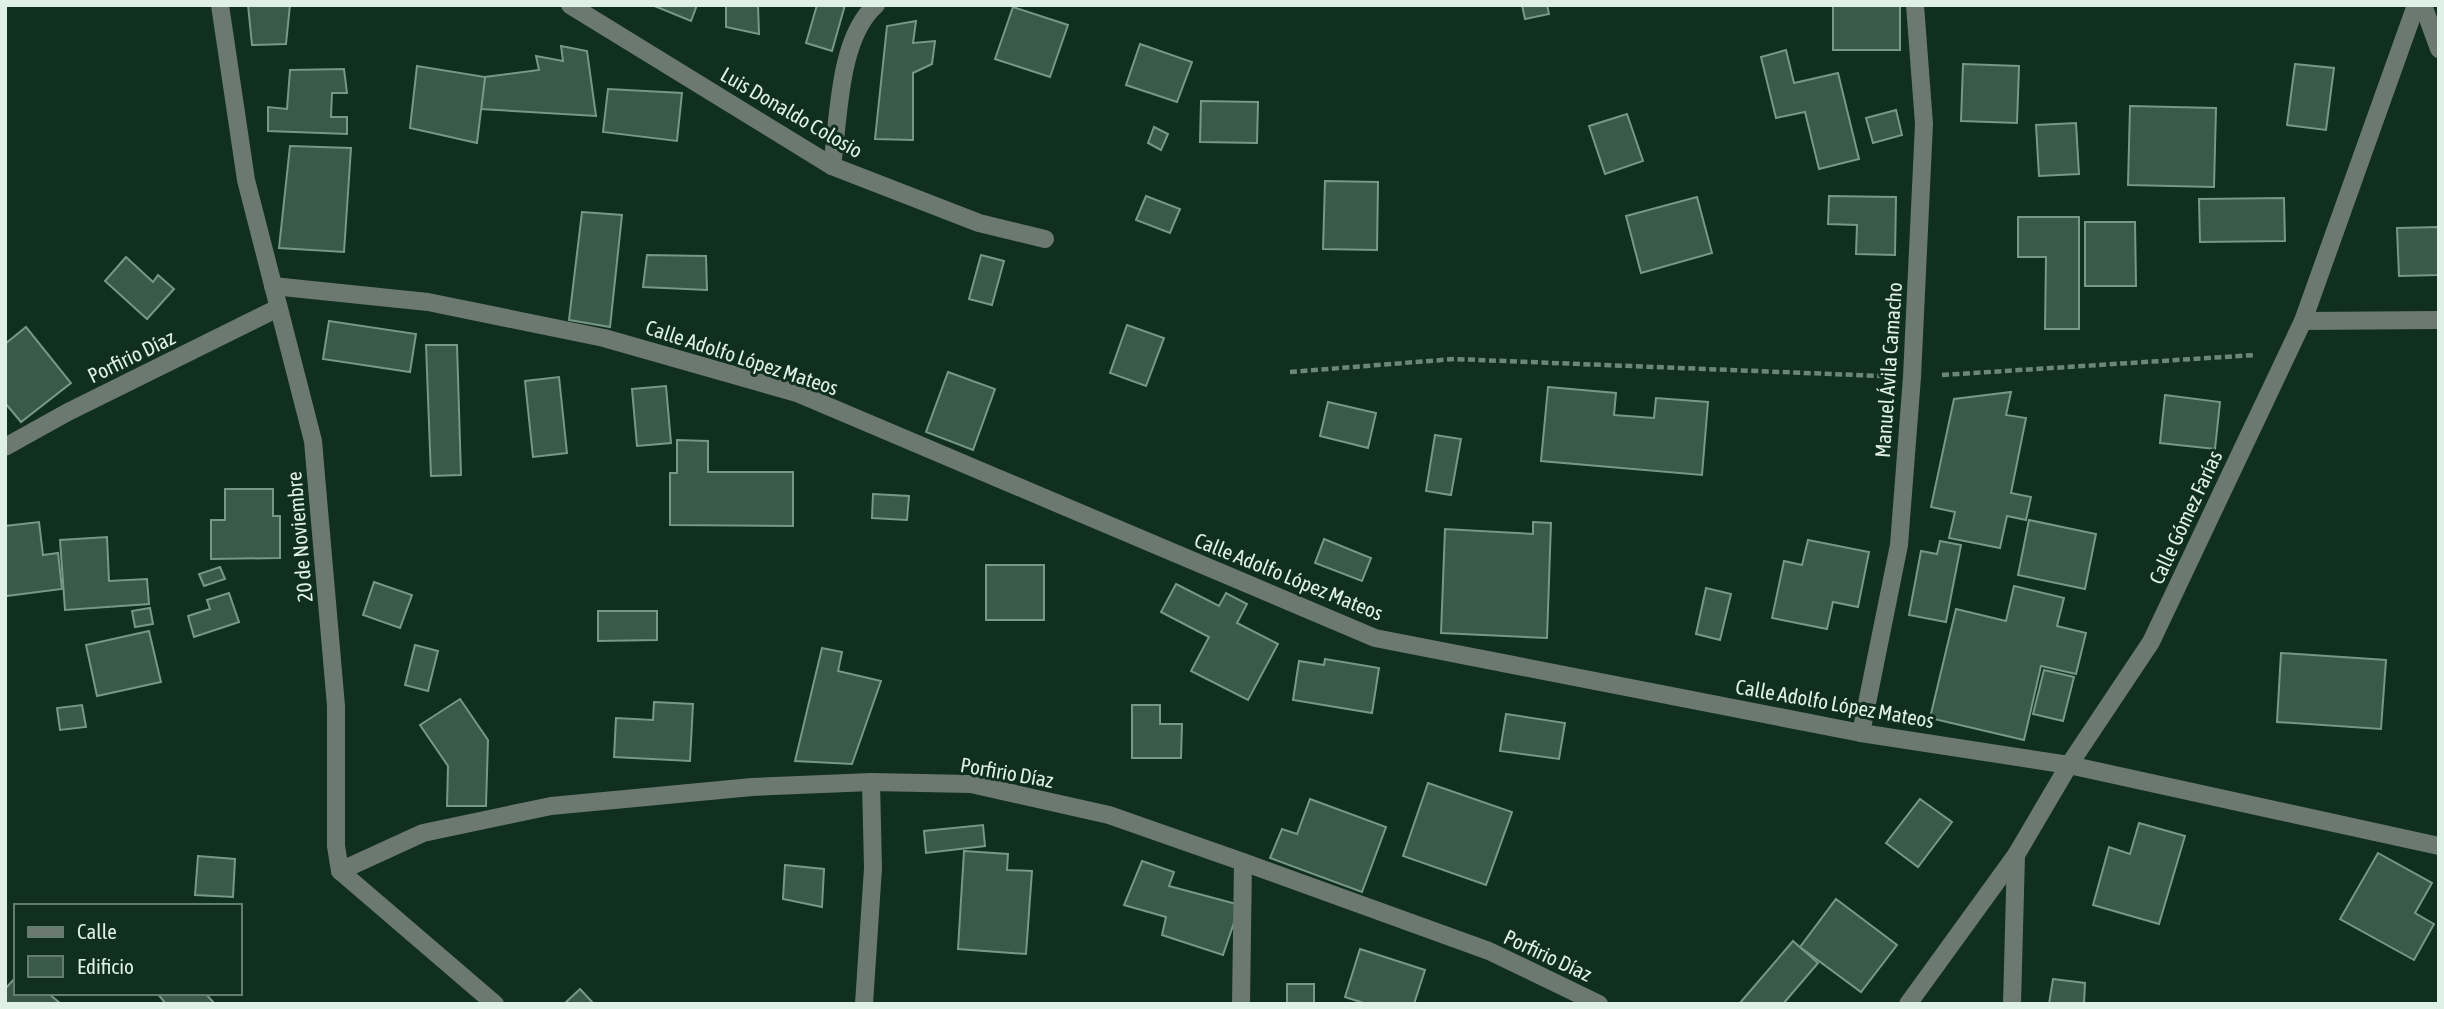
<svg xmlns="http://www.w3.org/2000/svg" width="2444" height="1009" font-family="'Asap Condensed',sans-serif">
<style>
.building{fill:#3a5948;stroke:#769884;stroke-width:2}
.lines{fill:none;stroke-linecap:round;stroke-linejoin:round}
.path{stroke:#6c8678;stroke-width:4.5;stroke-dasharray:7 3.5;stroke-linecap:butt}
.minor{stroke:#6b7970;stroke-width:18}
.labels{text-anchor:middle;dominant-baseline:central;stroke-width:6;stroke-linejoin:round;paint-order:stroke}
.street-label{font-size:21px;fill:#dff1e6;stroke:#102f1f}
</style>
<rect width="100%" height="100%" fill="#102f1f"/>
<g class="building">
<path d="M 248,5 L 290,5 L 286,44 L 252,45 Z"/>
<path d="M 652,5 L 697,5 L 691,21 Z"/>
<path d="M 726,5 L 758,5 L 759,34 L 726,27 Z"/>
<path d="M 817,5 L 845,5 L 832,51 L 806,43 Z"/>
<path d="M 1522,5 L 1547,5 L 1549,14 L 1525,19 Z"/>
<rect x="1833" y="5" width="67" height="45"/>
<path d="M 1013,7 L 1068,25 L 1050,77 L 995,59 Z"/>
<path d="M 916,21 L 913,43 L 935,41 L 932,64 L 913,73 L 913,140 L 875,139 L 887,26 Z"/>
<path d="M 1140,44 L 1192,62 L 1177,102 L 1126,85 Z"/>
<path d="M 561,46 L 587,51 L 596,116 L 481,109 L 485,77 L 539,70 L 536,56 L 563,61 Z"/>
<path d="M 1786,50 L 1794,83 L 1838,73 L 1859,159 L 1819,169 L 1805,112 L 1776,118 L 1761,57 Z"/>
<path d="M 1963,64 L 2019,66 L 2017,123 L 1961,121 Z"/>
<path d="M 2295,64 L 2334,68 L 2326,130 L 2287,125 Z"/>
<path d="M 417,66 L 485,77 L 477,143 L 410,128 Z"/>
<path d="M 344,69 L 347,93 L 332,93 L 331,117 L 347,117 L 347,134 L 268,131 L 268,107 L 287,109 L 290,70 Z"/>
<path d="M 608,89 L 682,93 L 677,141 L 603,132 Z"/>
<path d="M 1201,101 L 1258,102 L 1257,143 L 1200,142 Z"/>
<path d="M 2130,106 L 2216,108 L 2214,187 L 2128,185 Z"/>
<path d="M 1896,110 L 1902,135 L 1873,143 L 1866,118 Z"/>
<path d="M 1627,114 L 1643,161 L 1605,174 L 1589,126 Z"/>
<path d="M 2076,123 L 2079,174 L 2039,176 L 2036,125 Z"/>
<path d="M 1154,127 L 1168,134 L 1161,150 L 1148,143 Z"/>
<path d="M 290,146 L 351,148 L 344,252 L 279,248 Z"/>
<path d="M 1325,181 L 1378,182 L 1377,250 L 1323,249 Z"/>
<path d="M 1146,196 L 1180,209 L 1170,233 L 1136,220 Z"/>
<path d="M 1829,196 L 1896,197 L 1895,255 L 1856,254 L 1857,225 L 1828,224 Z"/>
<path d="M 1697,197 L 1712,253 L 1641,273 L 1626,216 Z"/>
<path d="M 2284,198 L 2285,241 L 2200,242 L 2199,199 Z"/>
<path d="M 582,212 L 622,215 L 610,327 L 569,320 Z"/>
<path d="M 2018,217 L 2079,217 L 2079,329 L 2045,329 L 2046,257 L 2018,257 Z"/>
<path d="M 2085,222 L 2135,222 L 2136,286 L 2085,286 Z"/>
<path d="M 2439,227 L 2439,275 L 2399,276 L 2397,228 Z"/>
<path d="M 647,255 L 706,256 L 707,290 L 643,287 Z"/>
<path d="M 981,255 L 1004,261 L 992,305 L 969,299 Z"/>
<path d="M 126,257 L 153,282 L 158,275 L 174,289 L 147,319 L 105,281 Z"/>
<path d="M 329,321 L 416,334 L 410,372 L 323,359 Z"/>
<path d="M 1127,325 L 1164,338 L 1146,386 L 1110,373 Z"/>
<path d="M 26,327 L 71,383 L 21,422 L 5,403 L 5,344 Z"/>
<path d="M 426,345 L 457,345 L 461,475 L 431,476 Z"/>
<path d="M 948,372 L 995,389 L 973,450 L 926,432 Z"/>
<path d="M 559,377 L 567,453 L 533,457 L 525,381 Z"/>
<path d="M 666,386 L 671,443 L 637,446 L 632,389 Z"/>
<path d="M 1548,387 L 1616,393 L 1614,415 L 1654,418 L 1656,398 L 1708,402 L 1702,475 L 1541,461 Z"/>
<path d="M 2011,392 L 2006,415 L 2026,418 L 2011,493 L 2031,497 L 2026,520 L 2007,516 L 2000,548 L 1949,538 L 1955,512 L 1931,507 L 1954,399 Z"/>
<path d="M 2165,395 L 2220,402 L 2215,449 L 2160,443 Z"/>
<path d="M 1328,402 L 1376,413 L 1368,448 L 1320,436 Z"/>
<path d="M 1435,435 L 1461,439 L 1451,495 L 1426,491 Z"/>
<path d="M 677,440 L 708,441 L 708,472 L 793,472 L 793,526 L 670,525 L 670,473 L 677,473 Z"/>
<path d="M 225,489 L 273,489 L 273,516 L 280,516 L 280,558 L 211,559 L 211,520 L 225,520 Z"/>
<path d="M 873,494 L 909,496 L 907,520 L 872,518 Z"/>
<path d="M 2029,520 L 2096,534 L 2085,589 L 2018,575 Z"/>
<path d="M 39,522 L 43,555 L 58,553 L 62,589 L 6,596 L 5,526 Z"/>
<path d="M 1533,522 L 1551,523 L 1547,638 L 1441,633 L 1445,529 L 1533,534 Z"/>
<path d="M 107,537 L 109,581 L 147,579 L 149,604 L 65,610 L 60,540 Z"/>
<path d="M 1324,539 L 1371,558 L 1362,581 L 1315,563 Z"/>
<path d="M 1808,540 L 1869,552 L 1858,607 L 1833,602 L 1827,629 L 1772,618 L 1784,561 L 1802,565 Z"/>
<path d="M 1940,541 L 1961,545 L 1946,622 L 1909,615 L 1921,551 L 1937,554 Z"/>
<rect x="986" y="565" width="58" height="55"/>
<path d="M 220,567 L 225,579 L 204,586 L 199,574 Z"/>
<path d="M 374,582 L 412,595 L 400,628 L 363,615 Z"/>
<path d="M 1176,584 L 1219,606 L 1226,593 L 1247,604 L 1237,623 L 1278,644 L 1248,700 L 1191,671 L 1209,637 L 1161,612 Z"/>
<path d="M 2014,586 L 2064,598 L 2057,626 L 2086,633 L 2076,674 L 2041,666 L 2024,740 L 1930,718 L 1956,609 L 2006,621 Z"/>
<path d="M 1706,588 L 1731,594 L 1720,640 L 1696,634 Z"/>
<path d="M 229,593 L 239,622 L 194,637 L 188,616 L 210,609 L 207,600 Z"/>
<path d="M 150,608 L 153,624 L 135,627 L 132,611 Z"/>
<path d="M 598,611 L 657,611 L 657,640 L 598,641 Z"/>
<path d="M 149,631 L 161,682 L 97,696 L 86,645 Z"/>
<path d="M 415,645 L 438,651 L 428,691 L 405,685 Z"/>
<path d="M 822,648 L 842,652 L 838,671 L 881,681 L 852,764 L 795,761 Z"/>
<path d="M 2281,653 L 2386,660 L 2381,729 L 2277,722 Z"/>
<path d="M 1325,659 L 1379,668 L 1372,713 L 1293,700 L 1299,661 L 1324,665 Z"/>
<path d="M 2044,670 L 2074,677 L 2063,721 L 2033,714 Z"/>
<path d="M 460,699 L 488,740 L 486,806 L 447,806 L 448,766 L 420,725 Z"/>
<path d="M 654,702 L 693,704 L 690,761 L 614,757 L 616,718 L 653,720 Z"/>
<path d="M 82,705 L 86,727 L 60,730 L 57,708 Z"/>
<path d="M 1132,705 L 1160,705 L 1160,724 L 1182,724 L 1181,758 L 1132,758 Z"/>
<path d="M 1506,714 L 1565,723 L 1559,759 L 1500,751 Z"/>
<path d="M 1428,783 L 1512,812 L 1486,885 L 1403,856 Z"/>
<path d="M 1310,799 L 1386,827 L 1362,892 L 1270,858 L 1282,829 L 1297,834 Z"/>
<path d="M 1920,799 L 1952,822 L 1918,867 L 1886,843 Z"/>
<path d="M 2139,823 L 2185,836 L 2159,924 L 2093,905 L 2109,847 L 2130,854 Z"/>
<path d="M 983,825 L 985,846 L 926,853 L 924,831 Z"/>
<path d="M 964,851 L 1008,854 L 1007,870 L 1032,871 L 1026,954 L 958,949 Z"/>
<path d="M 2378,853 L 2432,883 L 2415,913 L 2434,924 L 2414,960 L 2340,919 Z"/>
<path d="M 198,856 L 235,859 L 233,897 L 195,895 Z"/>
<path d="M 1142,861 L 1174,872 L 1169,886 L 1240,905 L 1223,955 L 1162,935 L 1166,917 L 1124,905 Z"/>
<path d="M 785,865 L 824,869 L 822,907 L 783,899 Z"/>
<path d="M 1836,899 L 1897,945 L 1861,992 L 1800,947 Z"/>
<path d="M 1793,941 L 1818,963 L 1783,1004 L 1739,1004 Z"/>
<path d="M 1360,949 L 1425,970 L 1414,1004 L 1367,1004 L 1345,997 Z"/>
<path d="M 16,977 L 16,993 L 48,993 L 61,1004 L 5,1004 L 5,989 Z"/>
<path d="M 2053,979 L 2085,983 L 2084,1004 L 2049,1004 Z"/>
<rect x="1287" y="984" width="27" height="20"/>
<path d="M 580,989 L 594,1004 L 564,1004 Z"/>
<path d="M 157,993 L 205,993 L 215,1004 L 166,1004 Z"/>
</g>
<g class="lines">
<g class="path">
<path d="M 1290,372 L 1454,359 L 1881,376"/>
<path d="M 1942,375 L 2255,355"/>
</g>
<g class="minor">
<path d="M 220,5 L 246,180 L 313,441 L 336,706 L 336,846 L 340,871 L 495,1004"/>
<path d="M 570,5 L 832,166 L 979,223 L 1045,239"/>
<path d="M 2423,5 L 2439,49"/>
<path d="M 832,166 C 839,119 838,38 876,5"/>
<path d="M 273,286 L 428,302 L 604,338 L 797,393 L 1375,638 L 1861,733 L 2069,765 L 2439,846"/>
<path d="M 2303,321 L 2439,320"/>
<path d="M 5,447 L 68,412 L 278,308"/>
<path d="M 1861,733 L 1899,545 L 1912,377 L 1924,124 L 1915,5"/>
<path d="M 340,871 L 423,833 L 551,806 L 752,787 L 871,782 L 971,784 L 1109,815 L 1243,862 L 1489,951 L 1599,1004"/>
<path d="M 864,1004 L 873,868 L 871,782"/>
<path d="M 1241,1004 L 1243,862"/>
<path d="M 1908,1004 L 2016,855 L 2069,765 L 2151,642 L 2303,321 L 2416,5"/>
<path d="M 2012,1004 L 2016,855"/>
</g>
</g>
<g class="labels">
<g class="street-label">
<text transform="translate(792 112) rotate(30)">Luis Donaldo Colosio</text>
<text transform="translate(131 356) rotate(-26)">Porfirio Díaz</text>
<text transform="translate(742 357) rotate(18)">Calle Adolfo López Mateos</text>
<text transform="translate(1888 370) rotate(-86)">Manuel Ávila Camacho</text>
<text transform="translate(2185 517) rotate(-65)">Calle Gómez Farías</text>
<text transform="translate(299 537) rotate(-95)">20 de Noviembre</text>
<text transform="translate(1289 576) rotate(22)">Calle Adolfo López Mateos</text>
<text transform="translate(1835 703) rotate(10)">Calle Adolfo López Mateos</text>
<text transform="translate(1007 772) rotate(10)">Porfirio Díaz</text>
<text transform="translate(1548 955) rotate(25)">Porfirio Díaz</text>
</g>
</g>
<rect width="2444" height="1009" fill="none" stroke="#dff1e6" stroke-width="14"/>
<rect x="14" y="904" width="228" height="91" fill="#102f1f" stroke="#637d6f" stroke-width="2"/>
<rect x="28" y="927" width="35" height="10" fill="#6b7970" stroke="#637d6f" stroke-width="2"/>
<text x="77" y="939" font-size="21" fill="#dff1e6">Calle</text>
<rect x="28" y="956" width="35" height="21" fill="#3a5948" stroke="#637d6f" stroke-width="2"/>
<text x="77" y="974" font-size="21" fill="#dff1e6">Edificio</text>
</svg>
